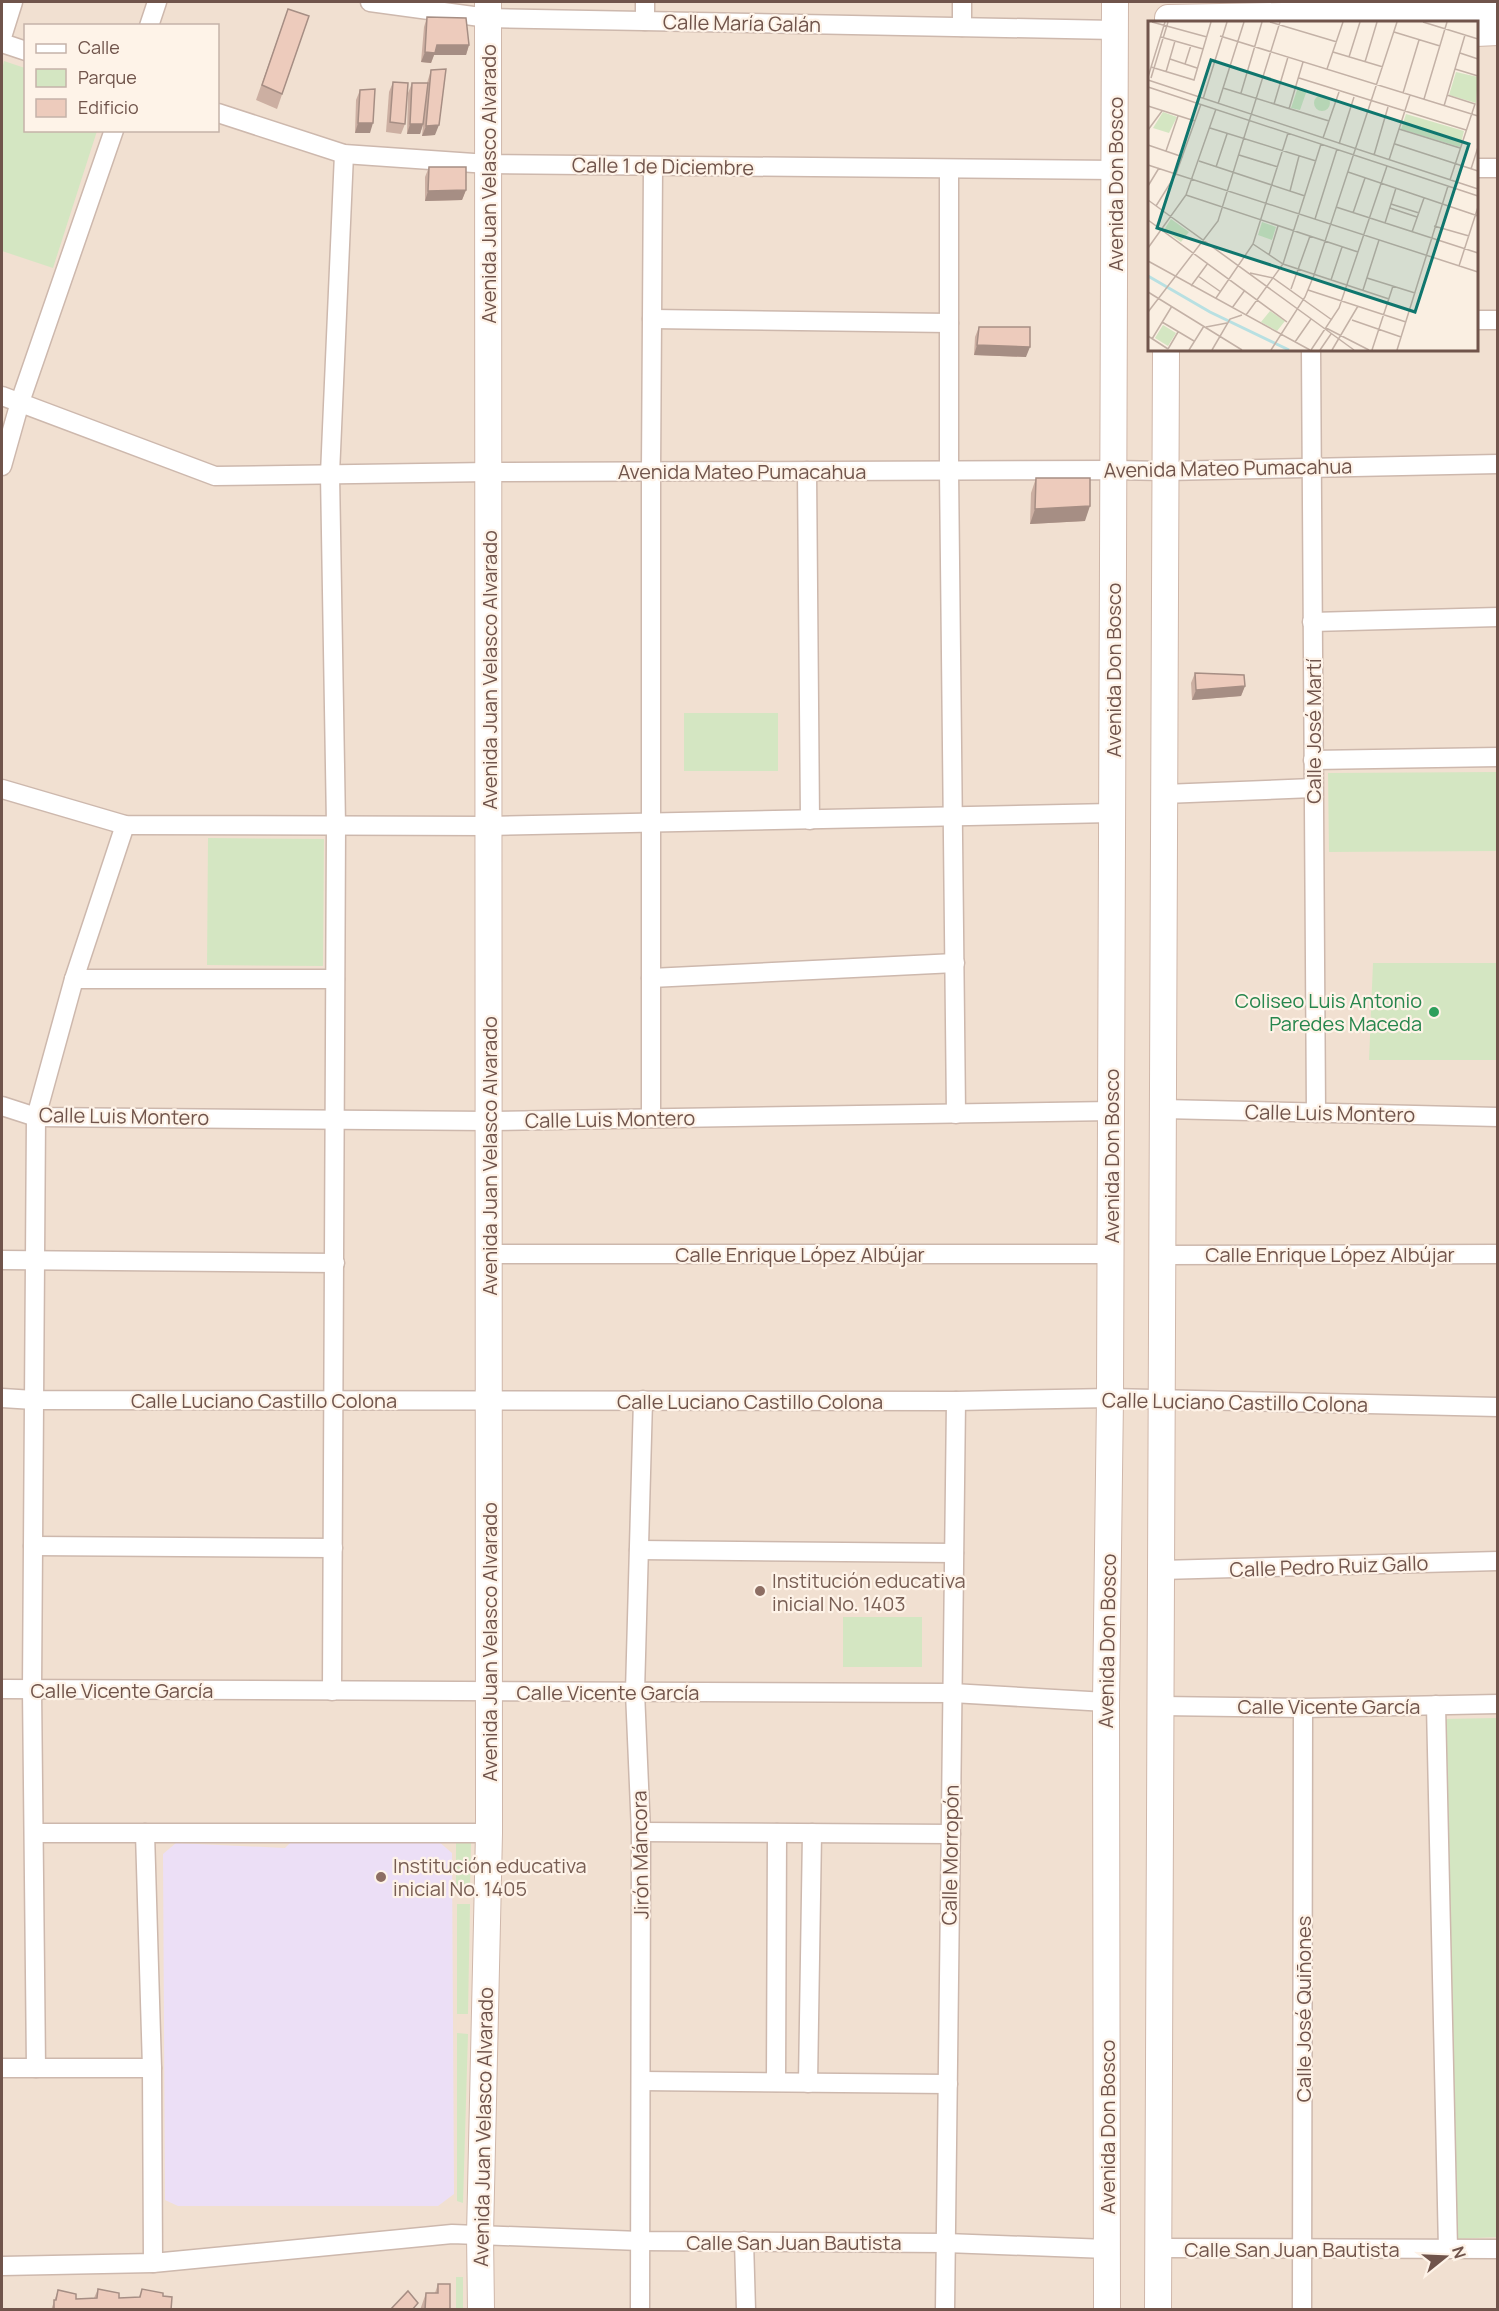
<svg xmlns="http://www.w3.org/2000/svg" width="1499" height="2311" font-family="Manrope,sans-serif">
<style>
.residential{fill:#f1e0d1;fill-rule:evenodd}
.education{fill:#ecdff6}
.green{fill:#d4e6c2}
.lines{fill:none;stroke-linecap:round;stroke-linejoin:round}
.street-casing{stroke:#cdb8ad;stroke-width:21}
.secondary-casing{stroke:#cfb7aa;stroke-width:28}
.street{stroke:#fff;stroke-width:18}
.secondary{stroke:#fff;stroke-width:26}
.wall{fill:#ccafa2}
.shaded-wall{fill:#a68e84}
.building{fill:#edcbbc;stroke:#a68e84;stroke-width:1.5}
.leisure-dot{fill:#2e9e5b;stroke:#fef3e8;stroke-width:2}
.education-dot{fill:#8d6e63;stroke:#fef3e8;stroke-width:2}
.labels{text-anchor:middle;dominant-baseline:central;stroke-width:4.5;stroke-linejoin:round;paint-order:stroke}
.street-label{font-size:20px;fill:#70544b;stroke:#fef3e8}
.leisure-label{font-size:20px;fill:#27864d;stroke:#fef3e8;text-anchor:end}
.education-label{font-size:20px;fill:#785e54;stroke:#fef3e8;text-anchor:start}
.inset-river{fill:none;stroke:#b8e0e2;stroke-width:3}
.inset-road{fill:none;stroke:#c3b1a6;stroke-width:1.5}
.view{fill:#0f766e;fill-opacity:0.15;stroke:#0f766e;stroke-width:3}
.inset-edge{fill:none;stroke:#70544b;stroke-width:3}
</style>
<rect width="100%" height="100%" fill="#faefe2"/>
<path class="residential" d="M 2,2 L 1497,2 L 1497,2309 L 2,2310 ZM 1150,22 L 1476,22 L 1476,350 L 1150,350 ZM 26,26 L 218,26 L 218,130 L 26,130 Z"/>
<path class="education" d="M 293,1840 L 438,1841 L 452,1853 L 454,2194 L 438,2206 L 178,2206 L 165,2200 L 163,1854 L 176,1843 L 285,1848 Z"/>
<g class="green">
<path d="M 4,61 L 25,68 L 26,130 L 97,131 L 53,268 L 2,251 L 2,70 Z"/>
<rect x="684" y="713" width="94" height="58"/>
<path d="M 1497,772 L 1497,851 L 1329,852 L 1328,773 Z"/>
<path d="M 208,838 L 324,839 L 323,966 L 207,965 Z"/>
<path d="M 1373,963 L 1497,963 L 1497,1060 L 1369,1060 Z"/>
<rect x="843" y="1617" width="79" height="50"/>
<path d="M 1497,1718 L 1497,2237 L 1454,2239 L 1442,1719 Z"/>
<path d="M 456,1843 L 471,1843 L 470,1888 L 456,1888 Z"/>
<path d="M 457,1904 L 470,1904 L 468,2014 L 457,2014 Z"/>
<path d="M 457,2033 L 468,2034 L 463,2203 L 457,2201 Z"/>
<rect x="456" y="2277" width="7" height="32"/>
</g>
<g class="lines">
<g class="street-casing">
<g id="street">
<path d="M 370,2 L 488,18 L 1115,30"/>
<path d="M 962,2 L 962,27"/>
<path d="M 645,21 L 645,2"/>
<path d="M 149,26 L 157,2"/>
<path d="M 2,37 L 13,2"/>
<path d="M 2,43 L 26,51"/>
<path d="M 218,113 L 344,154 L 488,164 L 1115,170"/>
<path d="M 1476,168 L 1498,168"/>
<path d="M 949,169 L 949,470 L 956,1114"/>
<path d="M 652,319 L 949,323"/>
<path d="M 1476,320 L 1498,320"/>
<path d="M 1311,350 L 1316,1113"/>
<path d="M 2,396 L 215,476 L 489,472 L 1114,470 L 1166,471 L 1498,464"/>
<path d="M 2,466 L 20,402 L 114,130"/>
<path d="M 807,471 L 810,820"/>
<path d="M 1312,622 L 1498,617"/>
<path d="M 1313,760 L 1498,757"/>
<path d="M 2,789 L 125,825 L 489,826 L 1112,813"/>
<path d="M 1164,794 L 1313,788"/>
<path d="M 651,978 L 955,963"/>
<path d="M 74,979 L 335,979"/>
<path d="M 2,1106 L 36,1117 L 489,1121 L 1112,1111"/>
<path d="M 1163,1109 L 1498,1117"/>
<path d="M 651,1118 L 651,472 L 653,167"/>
<path d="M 489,1254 L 1111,1254"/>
<path d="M 1162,1255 L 1498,1254"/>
<path d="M 2,1260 L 335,1263"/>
<path d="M 2,1398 L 34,1400 L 956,1401 L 1110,1398 L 1498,1407"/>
<path d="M 33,1546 L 333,1548"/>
<path d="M 639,1550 L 954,1553"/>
<path d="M 1161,1570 L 1498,1561"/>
<path d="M 2,1689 L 952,1693 L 1106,1702"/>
<path d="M 332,1691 L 336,825 L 330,474 L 344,154"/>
<path d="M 1436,1705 L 1448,2249"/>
<path d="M 1161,1706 L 1303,1708 L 1498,1704"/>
<path d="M 641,1832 L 951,1834"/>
<path d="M 34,1833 L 489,1833"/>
<path d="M 145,1833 L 152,2068 L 153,2263"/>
<path d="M 2,2068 L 152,2068"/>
<path d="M 36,2068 L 32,1689 L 36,1117 L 74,979 L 125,825"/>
<path d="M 641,2081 L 948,2084"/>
<path d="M 776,2082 L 777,1833"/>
<path d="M 808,2083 L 812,1833"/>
<path d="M 744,2241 L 746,2310"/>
<path d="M 1158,2248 L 1498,2249"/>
<path d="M 2,2266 L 153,2263 L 452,2234 L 640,2241 L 946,2243 L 1107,2249"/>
<path d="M 640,2310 L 641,1832 L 635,1692 L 643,1400"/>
<path d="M 945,2310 L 956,1401"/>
<path d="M 1302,2310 L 1303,1708"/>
</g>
</g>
<g class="secondary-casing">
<g id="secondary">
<path d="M 1168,18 L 1498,12"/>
<path d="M 1476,33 L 1498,32"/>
<path d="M 481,2310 L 480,2235 L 489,1833 L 488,2"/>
<path d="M 1107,2310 L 1106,1702 L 1110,1398 L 1115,2"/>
<path d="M 1158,2310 L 1166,350"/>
</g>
</g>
<use href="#street" class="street"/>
<use href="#secondary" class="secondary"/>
</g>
<g class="wall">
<path d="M 288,9 L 309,16 L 277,109 L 256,100 Z"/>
<path d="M 427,17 L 469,45 L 466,55 L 434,55 L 431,63 L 421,62 L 424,27 Z"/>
<path d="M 431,70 L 435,135 L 422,136 L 423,125 L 420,134 L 407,134 L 408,93 L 412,83 L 427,83 Z"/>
<path d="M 393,82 L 405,124 L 401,134 L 386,132 L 389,92 Z"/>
<path d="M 360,90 L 370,133 L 355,133 L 356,100 Z"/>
<path d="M 429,167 L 466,190 L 462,200 L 425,201 L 425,177 Z"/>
<path d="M 979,327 L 1026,357 L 974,355 L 975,337 Z"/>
<path d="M 1036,478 L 1085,521 L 1030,524 L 1031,493 Z"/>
<path d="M 1195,673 L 1245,686 L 1241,696 L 1192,700 L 1191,683 Z"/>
<path d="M 438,2284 L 450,2310 L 420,2310 L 426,2293 L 435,2293 Z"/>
<path d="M 98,2289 L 119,2298 L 139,2297 L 142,2289 L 163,2296 L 171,2310 L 51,2310 L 58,2290 L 76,2299 L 94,2298 Z"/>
</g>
<g class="shaded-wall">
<path d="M 437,45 L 469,45 L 466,55 L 434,55 L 431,63 L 421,62 L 425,52 Z"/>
<path d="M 358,123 L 373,123 L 370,133 L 355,133 Z"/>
<path d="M 410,124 L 423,124 L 420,134 L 407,134 Z"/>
<path d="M 439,125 L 435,135 L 422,136 L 426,126 Z"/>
<path d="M 466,190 L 462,200 L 425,201 L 428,191 Z"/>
<path d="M 977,345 L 1030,347 L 1026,357 L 974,355 Z"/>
<path d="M 1090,506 L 1085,521 L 1030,524 L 1035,509 Z"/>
<path d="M 1245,686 L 1241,696 L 1192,700 L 1196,690 Z"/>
</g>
<g class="building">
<path d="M 288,9 L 309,16 L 282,94 L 262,85 Z"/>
<path d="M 427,17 L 466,18 L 469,45 L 437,45 L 435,53 L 425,52 Z"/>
<path d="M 446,69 L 439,125 L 426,126 L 431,70 Z"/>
<path d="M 393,82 L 408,83 L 405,124 L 390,122 Z"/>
<path d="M 412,83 L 428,83 L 423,124 L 410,124 Z"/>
<path d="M 375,89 L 373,123 L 358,123 L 360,90 Z"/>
<path d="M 429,167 L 466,167 L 466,190 L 428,191 Z"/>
<path d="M 979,327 L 1030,327 L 1030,347 L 977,345 Z"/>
<path d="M 1036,478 L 1090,478 L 1090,506 L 1035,509 Z"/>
<path d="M 1195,673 L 1244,675 L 1245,686 L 1196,690 Z"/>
<path d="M 438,2284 L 450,2284 L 450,2310 L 425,2310 L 426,2293 L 438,2293 Z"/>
<path d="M 98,2289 L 119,2293 L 119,2298 L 140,2297 L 142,2289 L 163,2293 L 163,2296 L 172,2297 L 171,2310 L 54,2310 L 54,2300 L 56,2300 L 58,2290 L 76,2294 L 76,2299 L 97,2298 Z"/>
<path d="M 408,2291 L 418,2303 L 412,2310 L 390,2310 Z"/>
</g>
<circle class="leisure-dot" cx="1434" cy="1012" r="6"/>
<g class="education-dot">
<circle cx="760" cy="1591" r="6"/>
<circle cx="381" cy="1877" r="6"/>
</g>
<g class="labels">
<g class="street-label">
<text transform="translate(742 23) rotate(1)">Calle María Galán</text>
<text transform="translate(663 166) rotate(1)">Calle 1 de Diciembre</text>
<text transform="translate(488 184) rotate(-90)">Avenida Juan Velasco Alvarado</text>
<text transform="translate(1115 184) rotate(-90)">Avenida Don Bosco</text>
<text transform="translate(1228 468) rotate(-1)">Avenida Mateo Pumacahua</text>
<text x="742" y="471">Avenida Mateo Pumacahua</text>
<text transform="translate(489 670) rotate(-90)">Avenida Juan Velasco Alvarado</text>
<text transform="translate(1113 670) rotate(-90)">Avenida Don Bosco</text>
<text transform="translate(1313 731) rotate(-90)">Calle José Martí</text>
<text transform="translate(1330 1113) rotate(1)">Calle Luis Montero</text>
<text transform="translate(124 1116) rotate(1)">Calle Luis Montero</text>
<text transform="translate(610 1119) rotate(-1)">Calle Luis Montero</text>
<text transform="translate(489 1156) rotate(-90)">Avenida Juan Velasco Alvarado</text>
<text transform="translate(1111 1156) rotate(-90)">Avenida Don Bosco</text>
<text x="800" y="1254">Calle Enrique López Albújar</text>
<text x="1330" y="1254">Calle Enrique López Albújar</text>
<text x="264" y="1400">Calle Luciano Castillo Colona</text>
<text x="750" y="1401">Calle Luciano Castillo Colona</text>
<text transform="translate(1235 1402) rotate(1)">Calle Luciano Castillo Colona</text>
<text transform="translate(1329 1566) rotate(-2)">Calle Pedro Ruiz Gallo</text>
<text transform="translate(1107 1641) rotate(-89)">Avenida Don Bosco</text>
<text transform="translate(489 1642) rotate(-90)">Avenida Juan Velasco Alvarado</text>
<text x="122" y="1690">Calle Vicente García</text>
<text x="608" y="1692">Calle Vicente García</text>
<text x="1329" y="1706">Calle Vicente García</text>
<text transform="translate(640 1855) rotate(-91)">Jirón Máncora</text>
<text transform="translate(950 1855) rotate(-89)">Calle Morropón</text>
<text transform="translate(1303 2009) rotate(-90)">Calle José Quiñones</text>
<text transform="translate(483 2127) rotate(-89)">Avenida Juan Velasco Alvarado</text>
<text transform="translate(1107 2127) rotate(-90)">Avenida Don Bosco</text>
<text x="794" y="2242">Calle San Juan Bautista</text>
<text x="1292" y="2249">Calle San Juan Bautista</text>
</g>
<g class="leisure-label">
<text x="1422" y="1000">Coliseo Luis Antonio<tspan x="1422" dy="23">Paredes Maceda</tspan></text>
</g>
<g class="education-label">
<text x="772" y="1580">Institución educativa<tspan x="772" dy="23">inicial No. 1403</tspan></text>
<text x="393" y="1865">Institución educativa<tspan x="393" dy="23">inicial No. 1405</tspan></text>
</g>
</g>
<g transform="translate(1148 21)">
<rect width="330" height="330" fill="#faefe2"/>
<path d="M 308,51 L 330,56 L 328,82 L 301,74 ZM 150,66 L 159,69 L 152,89 L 143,87 ZM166 82a8 8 0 1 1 16 0a8 8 0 1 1-16 0ZM 15,91 L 29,96 L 21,112 L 5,107 ZM 258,93 L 316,110 L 312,126 L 253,108 ZM 23,198 L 41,211 L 33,221 L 16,209 ZM 114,201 L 128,206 L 124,219 L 110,214 ZM 122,290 L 137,300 L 129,310 L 113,301 ZM 15,304 L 28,312 L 20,325 L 7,317 Z" fill="#d4e6c2"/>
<path class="inset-river" d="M 0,255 L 62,291 L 141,329"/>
<path class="inset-road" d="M 4,1 L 59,16M 122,1 L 189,21M 275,1 L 330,18M 246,11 L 292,25M 72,15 L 330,95M 13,16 L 55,28M 185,31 L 235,46M 312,32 L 330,38M 201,36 L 212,1M 22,38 L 49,47M 217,41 L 229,1M 37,43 L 43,24M 3,46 L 46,59 L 63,1M 179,48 L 195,1M 307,48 L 330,55M 18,51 L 27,20M 0,56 L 17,1M 3,57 L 20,1M 151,57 L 318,109M 0,59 L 330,168M 0,66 L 330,175M 75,67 L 181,100M 93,72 L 114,1M 255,72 L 271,19M 299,74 L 327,83 L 302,159M 55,78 L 79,1M 276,78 L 299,1M 70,83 L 96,1M 126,83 L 140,36M 0,85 L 47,100M 296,85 L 317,14M 141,88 L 155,41M 62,107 L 168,140M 251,108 L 312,127M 0,109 L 14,90M 175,117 L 191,71M 191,123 L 206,76M 247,123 L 330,150M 0,124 L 35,136M 18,130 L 30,95M 91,134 L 130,146M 226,134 L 240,86M 241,139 L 262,74M 51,140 L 157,175M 0,144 L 330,251M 68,146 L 79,113M 323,148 L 330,126M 200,151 L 330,195M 0,165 L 11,147M 142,170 L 151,135M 38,174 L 210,231M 0,179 L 206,329M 243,183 L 271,192M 8,185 L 28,153 L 53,83M 188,186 L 330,232M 242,187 L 269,196M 205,192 L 217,157M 167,198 L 189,128M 0,199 L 139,301M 237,202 L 248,167M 286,205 L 321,215M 264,211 L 276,177M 105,223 L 135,243 L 241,278M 0,227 L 38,174 L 68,88M 121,234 L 130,205M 0,240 L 162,329M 311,245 L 330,186M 102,252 L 125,257 L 184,299M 50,255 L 73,271M 219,257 L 267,272M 183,259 L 194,226M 43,265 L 60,242M 143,268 L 162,215M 160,269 L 258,301M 215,269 L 231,219M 0,271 L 94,329M 68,277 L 105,223 L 140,112M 84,287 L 97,269M 0,291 L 70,200 L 132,1M 98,294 L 135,243 L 173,123M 204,299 L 253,316M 14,301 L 46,320M 58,306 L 79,302M 178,307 L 221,329M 0,315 L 20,328M 4,318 L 24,285M 147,321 L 163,298M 20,328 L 30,311M 41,329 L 56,305M 64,329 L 82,298 L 94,294M 123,329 L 157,276 L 166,254 L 249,1M 163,329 L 191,287 L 239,145M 172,329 L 183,313M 184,329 L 210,285M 224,329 L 245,265M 249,329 L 300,165"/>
<path class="view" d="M 63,39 L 321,123 L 267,291 L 9,207 Z"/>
<rect width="330" height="330" class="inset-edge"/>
</g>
<rect width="1499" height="2311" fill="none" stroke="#70544b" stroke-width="6"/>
<rect x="24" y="24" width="195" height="108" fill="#fef3e8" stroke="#c5b3a9" stroke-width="1.5"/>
<rect x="36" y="44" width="30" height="9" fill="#ffffff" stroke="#c5b3a9" stroke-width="1.5"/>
<text x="78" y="54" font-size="18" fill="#70544b">Calle</text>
<rect x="36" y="69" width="30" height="18" fill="#d4e6c2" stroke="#c5b3a9" stroke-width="1.5"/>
<text x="78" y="84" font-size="18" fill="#70544b">Parque</text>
<rect x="36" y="99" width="30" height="18" fill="#edcbbc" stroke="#c5b3a9" stroke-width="1.5"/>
<text x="78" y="114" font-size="18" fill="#70544b">Edificio</text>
<g transform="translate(1445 2257) rotate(72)" stroke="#fef3e8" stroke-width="4.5" paint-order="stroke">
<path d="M0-4.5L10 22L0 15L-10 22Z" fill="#70544b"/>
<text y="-9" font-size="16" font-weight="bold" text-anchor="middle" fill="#70544b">N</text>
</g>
</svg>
